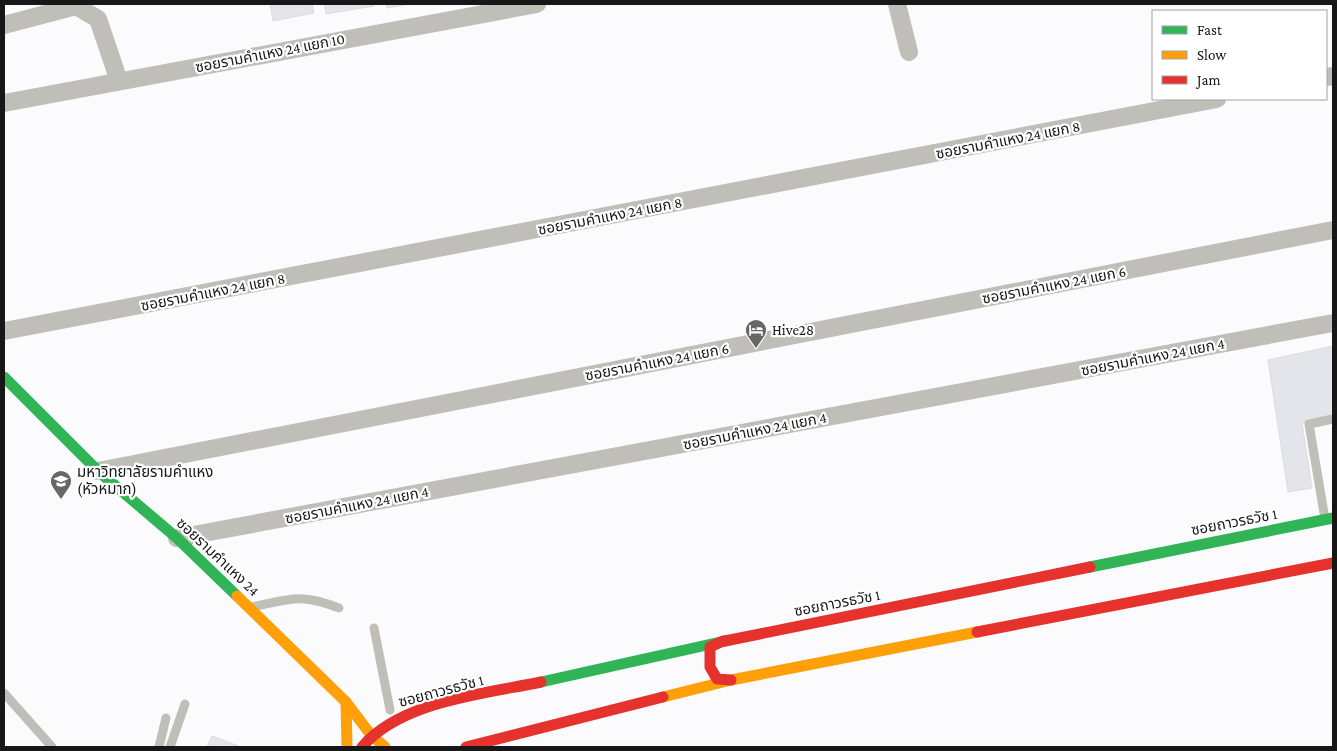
<svg xmlns="http://www.w3.org/2000/svg" width="1337" height="751" font-family="'Crimson Pro','Noto Sans Thai',serif">
<style>
.building{fill:#e4e4eb;stroke:#dcdcde}
.lines{fill:none;stroke-linecap:round;stroke-linejoin:round}
.lane{stroke:#c0beb9;stroke-width:9}
.street{stroke:#c0beb9;stroke-width:18}
.fast{stroke:#30b455;stroke-width:11}
.slow{stroke:#ff9f0a;stroke-width:11}
.jam{stroke:#e5322d;stroke-width:11}
.labels{text-anchor:middle;dominant-baseline:central;stroke-width:4.5;stroke-linejoin:round;paint-order:stroke}
.street-label{font-size:15px;fill:#171718;stroke:#fff}
.poi-label{font-size:15px;fill:#171718;stroke:#fff;text-anchor:start}
</style>
<rect width="100%" height="100%" fill="#fbfbfe"/>
<g class="building">
<path d="M 270,4 L 312,4 L 314,13 L 273,21 Z"/>
<path d="M 324,4 L 373,4 L 374,6 L 326,14 Z"/>
<path d="M 386,4 L 410,4 L 387,8 Z"/>
<path d="M 1333,346 L 1333,417 L 1302,423 L 1312,488 L 1288,492 L 1268,360 Z"/>
<path d="M 212,736 L 241,747 L 207,747 Z"/>
</g>
<g class="lines">
<g class="lane">
<path d="M 1325,519 L 1309,424 L 1333,419"/>
<path d="M 252,607 C 291,599 300,593 339,608"/>
<path d="M 374,628 L 390,710"/>
<path d="M 4,693 L 52,747"/>
<path d="M 159,747 L 166,718"/>
<path d="M 170,747 L 185,704"/>
</g>
<g class="street">
<path d="M 897,4 L 909,52"/>
<path d="M 4,25 L 76,6 L 98,19 L 119,81"/>
<path d="M 1326,77 L 1333,76"/>
<path d="M 4,103 L 537,4"/>
<path d="M 4,331 L 1217,99"/>
<path d="M 98,471 L 1333,230"/>
<path d="M 177,538 L 1333,323"/>
</g>
<g class="fast">
<path d="M 4,377 L 98,471 L 177,538 L 237,596"/>
<path d="M 1090,567 L 1333,518"/>
<path d="M 541,682 L 725,641"/>
</g>
<g class="slow">
<path d="M 237,596 L 346,702 L 371,735 L 385,747"/>
<path d="M 663,697 L 731,680 L 977,632"/>
<path d="M 346,702 L 347,747"/>
</g>
<g class="jam">
<path d="M 977,632 L 1333,563"/>
<path d="M 723,641 L 710,647 L 710,667 L 717,679 L 731,680"/>
<path d="M 725,641 L 1090,567"/>
<path d="M 362,747 C 401,701 484,694 541,682"/>
<path d="M 466,747 L 663,697"/>
</g>
</g>
<defs>
<g id="hotel-pin" transform="scale(1.125)"><path d="M0 17L-7.5 6A9.5 9.5 0 1 1 7.5 6Z" fill="#676768" stroke="#fff"/><path d="M-6-4.5h1.5V1H6V5H4.5V3h-9V5H-6ZM-4 0a1.8 1.8 0 1 1 3.6 0ZM.5 0V-2.5h3Q6-2.5 6 0Z" fill="#fff"/></g>
<g id="university-pin" transform="scale(1.125)"><path d="M0 17L-7.5 6A9.5 9.5 0 1 1 7.5 6Z" fill="#676768" stroke="#fff"/><path d="M0-5L7-2L0 1L-7-2ZM-4 1L0 2.5L4 1V4Q0 6-4 4Z" fill="#fff"/></g>
</defs>
<g fill-rule="evenodd">
<use href="#hotel-pin" x="756" y="330"/>
<use href="#university-pin" x="61" y="481"/>
</g>
<g class="labels">
<g class="street-label">
<text transform="translate(270 53) rotate(-11)">ซอยรามคำแหง 24 แยก 10</text>
<text transform="translate(1008 140) rotate(-11)">ซอยรามคำแหง 24 แยก 8</text>
<text transform="translate(610 216) rotate(-11)">ซอยรามคำแหง 24 แยก 8</text>
<text transform="translate(1054 285) rotate(-11)">ซอยรามคำแหง 24 แยก 6</text>
<text transform="translate(213 292) rotate(-11)">ซอยรามคำแหง 24 แยก 8</text>
<text transform="translate(1153 357) rotate(-11)">ซอยรามคำแหง 24 แยก 4</text>
<text transform="translate(657 362) rotate(-11)">ซอยรามคำแหง 24 แยก 6</text>
<text transform="translate(755 431) rotate(-11)">ซอยรามคำแหง 24 แยก 4</text>
<text transform="translate(357 505) rotate(-11)">ซอยรามคำแหง 24 แยก 4</text>
<text transform="translate(1234 522) rotate(-11)">ซอยถาวรธวัช 1</text>
<text transform="translate(218 557) rotate(43)">ซอยรามคำแหง 24</text>
<text transform="translate(837 603) rotate(-11)">ซอยถาวรธวัช 1</text>
<text transform="translate(441 691) rotate(-15)">ซอยถาวรธวัช 1</text>
</g>
<g class="poi-label">
<text x="772" y="330">Hive28</text>
<text x="77" y="472">มหาวิทยาลัยรามคำแหง<tspan x="77" dy="17">(หัวหมาก)</tspan></text>
</g>
</g>
<rect width="1337" height="751" fill="none" stroke="#171718" stroke-width="10"/>
<rect x="1152" y="10" width="175" height="90" fill="#ffffff" stroke="#a2a2a3"/>
<rect x="1162" y="26" width="25" height="8" fill="#30b455" stroke="#a2a2a3"/>
<text x="1197" y="35" font-size="15" fill="#171718">Fast</text>
<rect x="1162" y="51" width="25" height="8" fill="#ff9f0a" stroke="#a2a2a3"/>
<text x="1197" y="60" font-size="15" fill="#171718">Slow</text>
<rect x="1162" y="76" width="25" height="8" fill="#e5322d" stroke="#a2a2a3"/>
<text x="1197" y="85" font-size="15" fill="#171718">Jam</text>
</svg>
